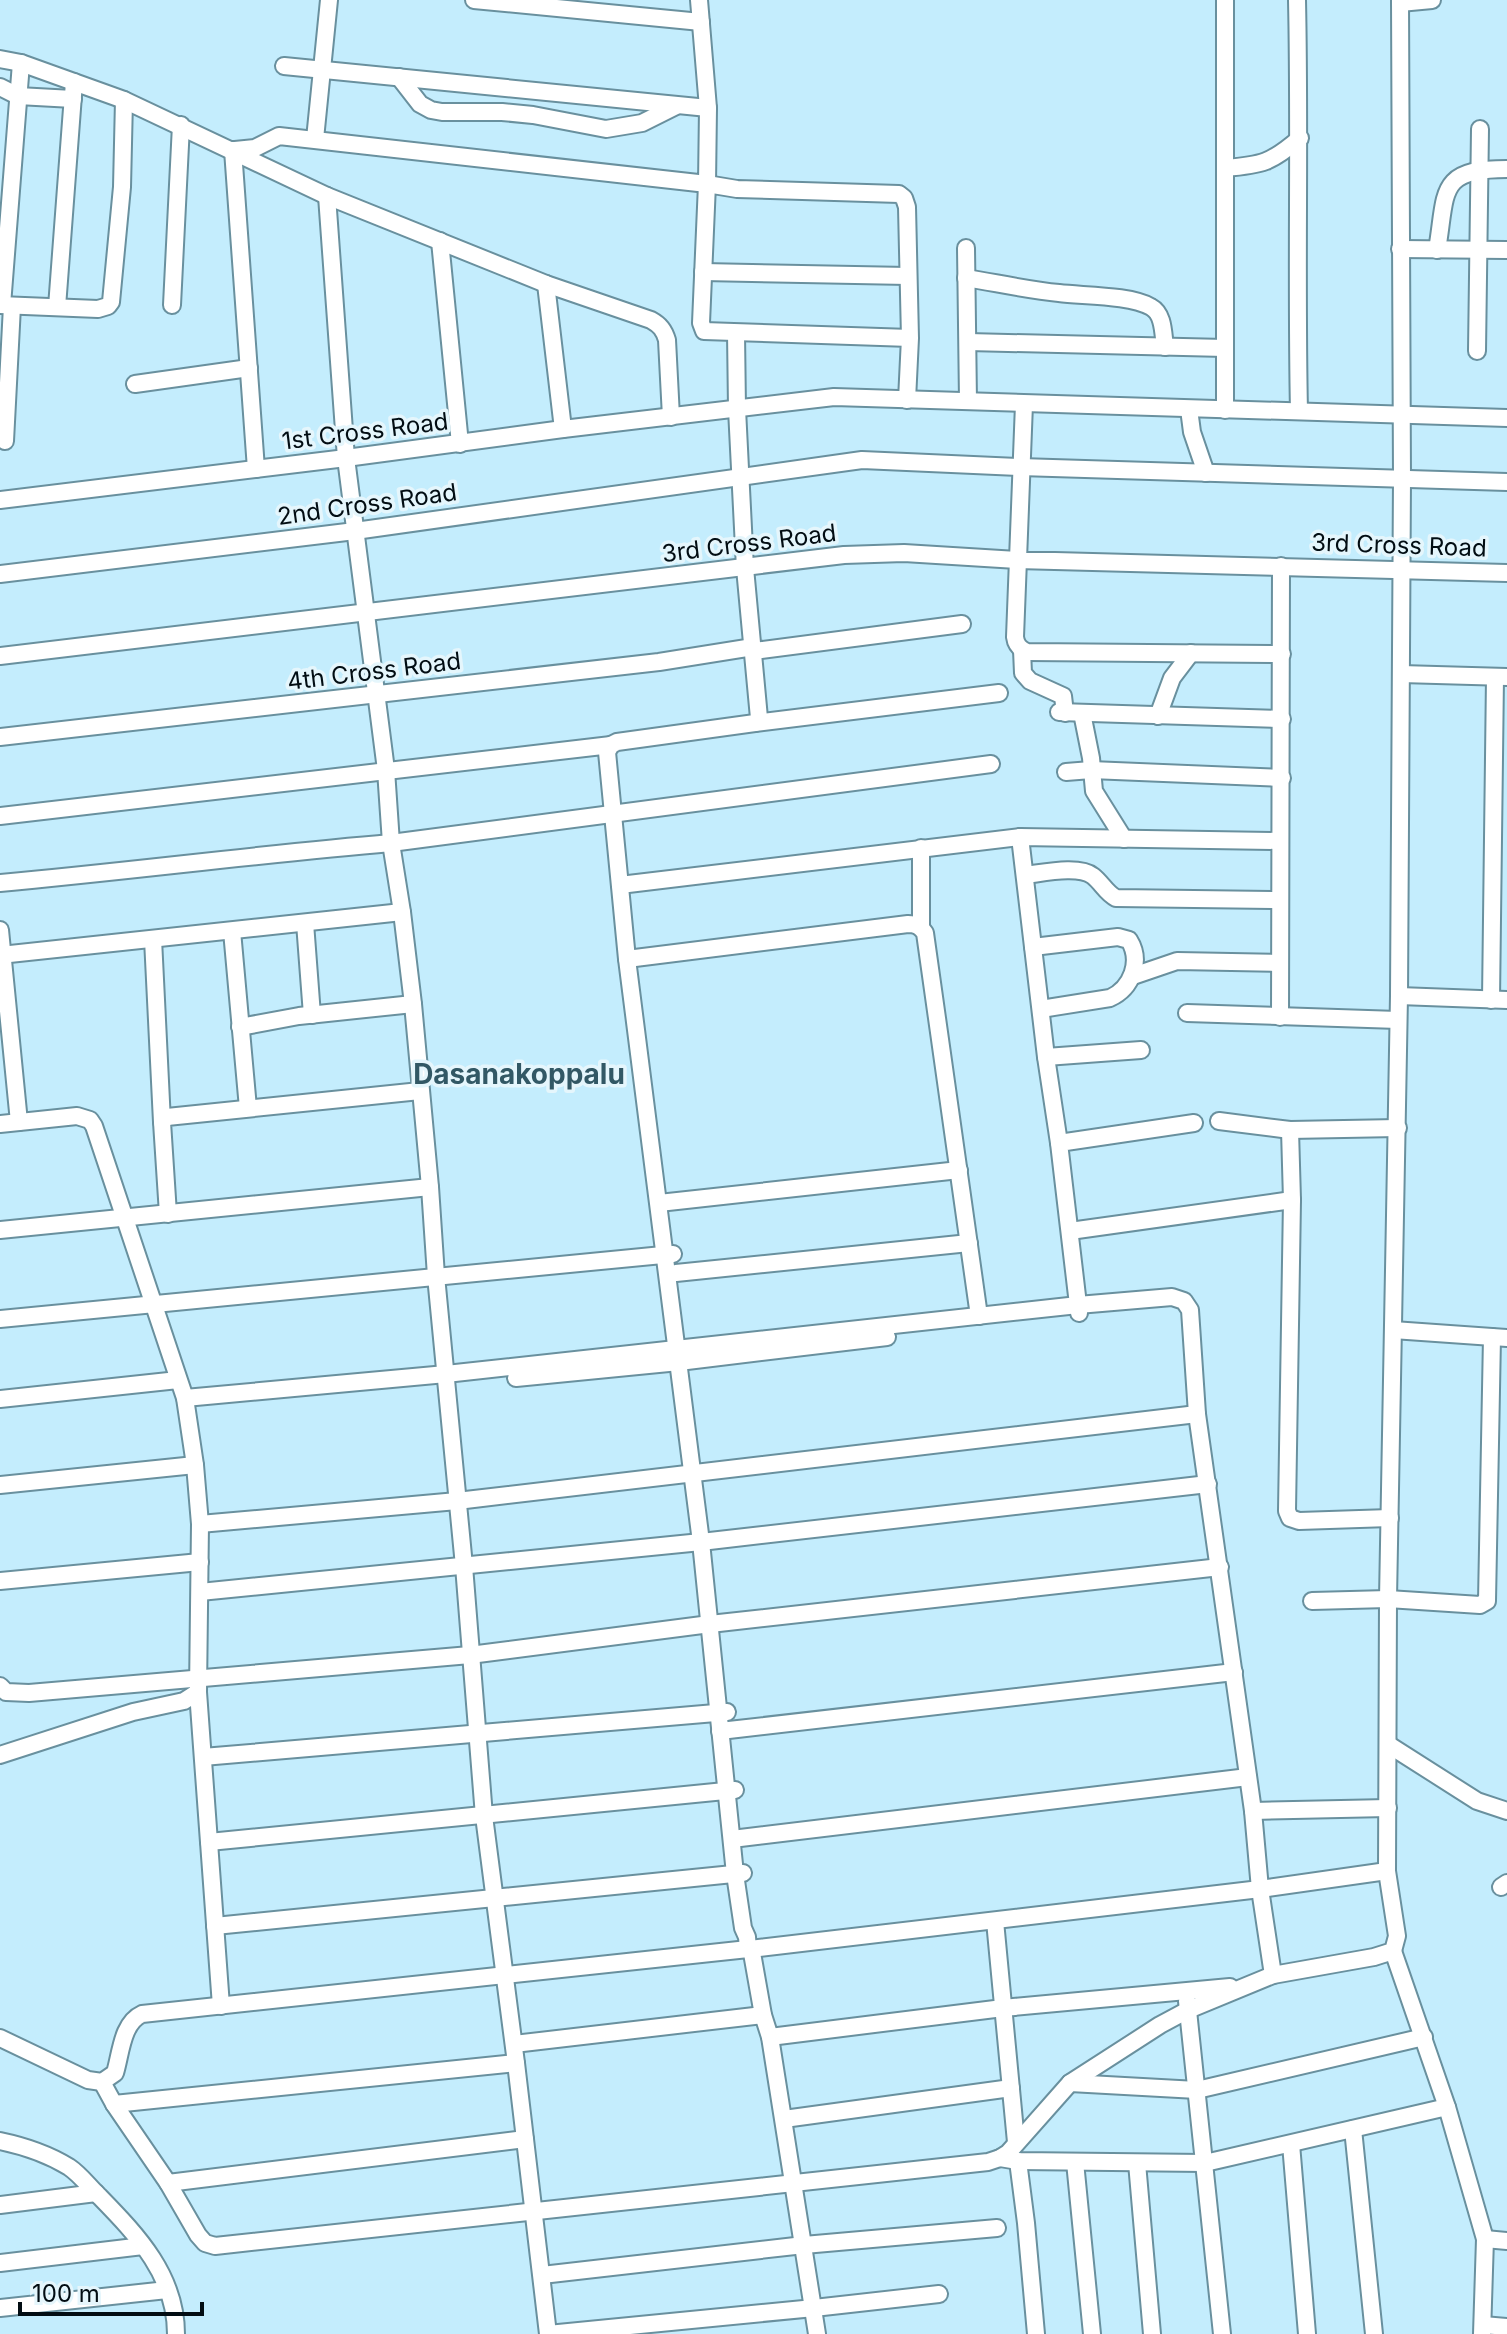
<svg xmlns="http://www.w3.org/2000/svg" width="1507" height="2334" font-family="Inter,sans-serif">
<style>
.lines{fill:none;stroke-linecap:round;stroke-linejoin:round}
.minor-casing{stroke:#69909e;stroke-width:20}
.minor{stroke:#fff;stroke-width:16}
.labels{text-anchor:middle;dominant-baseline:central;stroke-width:7;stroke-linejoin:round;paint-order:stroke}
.street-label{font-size:24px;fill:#020d13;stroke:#e5f6fc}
.quarter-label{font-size:28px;font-weight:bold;fill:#325865;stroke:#e5f6fc}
</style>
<rect width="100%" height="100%" fill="#c4edfd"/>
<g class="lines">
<g class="minor-casing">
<g id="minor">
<path d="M 474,0 L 701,22"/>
<path d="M 1297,0 C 1300,137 1296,274 1299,411"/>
<path d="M 1400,3 L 1432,0"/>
<path d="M 0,59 L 21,63 L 124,100 L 327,196 L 546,284 L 651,320 C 660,325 664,330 667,340 L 671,417"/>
<path d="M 284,66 L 708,108"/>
<path d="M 399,77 L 420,104 L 431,110 L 442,112 L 502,112 L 533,115 L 606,129 L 642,123 L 676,106"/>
<path d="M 0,87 L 18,96 L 73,99"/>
<path d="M 315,139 L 329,0"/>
<path d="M 233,150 L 256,469"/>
<path d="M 235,150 L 255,148 L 279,136 L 707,184 L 708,108 L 699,0"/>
<path d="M 1225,168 C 1262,165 1271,163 1300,138"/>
<path d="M 327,196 L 346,458 L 386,770 L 391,843 L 402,912 L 413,1004 L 430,1187 L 436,1276 L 464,1566 L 484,1816 L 516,2063 L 548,2334"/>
<path d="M 440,241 L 460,444"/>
<path d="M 966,248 L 968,401"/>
<path d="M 1400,249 L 1507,250"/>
<path d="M 1437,250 C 1447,191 1437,169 1507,169"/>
<path d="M 703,272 L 908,276"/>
<path d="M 966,278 C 997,283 1028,290 1059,293 C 1083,296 1131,295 1151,307 C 1164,314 1163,334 1165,347"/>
<path d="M 546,284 L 563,429"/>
<path d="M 0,305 L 98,309 L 108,306 L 111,302 L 122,187 L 124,100"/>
<path d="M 2,305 L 21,63"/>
<path d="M 172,305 L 181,125"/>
<path d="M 57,307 L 74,82"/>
<path d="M 736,333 L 737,409 L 745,568 L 759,718 L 755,723 L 617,742 L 611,745 L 607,752 L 627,959 L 701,1542 L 735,1874 L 743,1928 L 747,1937 L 748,1949"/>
<path d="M 968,342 L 1225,348"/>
<path d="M 1477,351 L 1480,129"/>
<path d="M 135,384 L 249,368"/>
<path d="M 907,400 L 910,338 L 704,331 L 701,323 L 707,184 L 737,189 L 899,194 L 904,198 L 907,207 L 910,338"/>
<path d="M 1024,404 L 1015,637 C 1016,645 1020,649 1027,652 L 1282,654"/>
<path d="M 1189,409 L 1192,432 L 1206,473"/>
<path d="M 1225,410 L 1225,0"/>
<path d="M 5,441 L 12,306"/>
<path d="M 0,500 L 346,458 L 563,429 L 834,397 L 1507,418"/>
<path d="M 0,574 L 355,531 L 862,460 L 1020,467 L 1507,482"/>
<path d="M 1022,650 L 1023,673 L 1030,681 L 1063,696 L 1065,713"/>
<path d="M 754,651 L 962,624"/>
<path d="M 0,656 L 844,555 L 904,553 L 1017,560 L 1507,573"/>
<path d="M 1401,674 L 1507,677"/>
<path d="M 1059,712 L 1282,719"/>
<path d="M 1082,713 L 1091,758 L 1094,791 L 1124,839"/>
<path d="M 1158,716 L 1172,678 L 1191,653"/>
<path d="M 755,723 L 999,693"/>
<path d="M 0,737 L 659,662 L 753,647"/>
<path d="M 1066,772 L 1091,770 L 1282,778"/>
<path d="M 0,816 L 611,745"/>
<path d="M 1020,837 L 1046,1057 L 1059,1143"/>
<path d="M 921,848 L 921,927"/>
<path d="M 1025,875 C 1043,873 1079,865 1093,876 C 1102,883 1106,893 1116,898 L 1280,900"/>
<path d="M 0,883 C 131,871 261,854 391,843 L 991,764"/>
<path d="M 620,885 L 1020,837 L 1279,841"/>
<path d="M 305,923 L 312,1015"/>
<path d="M 0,930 L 19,1122"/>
<path d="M 232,931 L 248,1108"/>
<path d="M 153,939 L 162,1122"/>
<path d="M 1033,947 L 1118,937 L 1129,940 C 1142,961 1132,988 1110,998 L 1041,1009"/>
<path d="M 0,955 L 402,912"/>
<path d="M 627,959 L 908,924 C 916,924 920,926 925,933 L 979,1316"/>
<path d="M 1133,976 L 1177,961 L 1280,963"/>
<path d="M 1399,996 L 1507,1000"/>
<path d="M 1491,1000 L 1495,677"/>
<path d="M 1187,1013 L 1398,1020"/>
<path d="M 1280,1017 L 1281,566"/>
<path d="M 240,1027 L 299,1016 L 413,1004"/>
<path d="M 1046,1057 L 1141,1050"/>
<path d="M 1219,1121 L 1290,1130 L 1398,1128"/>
<path d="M 0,1124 L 77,1116 L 90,1120 L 94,1126 L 185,1398 L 195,1465 L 200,1524 L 198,1692 L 221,2006"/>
<path d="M 1290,1130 L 1292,1200 L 1287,1511 L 1290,1518 L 1299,1521 L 1390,1518"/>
<path d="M 659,1203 L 959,1170"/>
<path d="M 168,1214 L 162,1122 L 167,1117 L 420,1091"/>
<path d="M 0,1230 L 430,1187"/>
<path d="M 1070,1231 L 1292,1200"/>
<path d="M 676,1273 L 969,1243"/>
<path d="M 1079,1313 L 1059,1143 L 1194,1123"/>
<path d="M 0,1319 L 673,1254"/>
<path d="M 1393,1330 L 1507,1338"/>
<path d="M 516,1378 L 679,1362 L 887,1337"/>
<path d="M 185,1398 L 446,1374 L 1078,1305 L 1172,1297 L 1184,1301 L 1190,1310 L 1197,1414 L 1253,1811 L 1260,1889 L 1273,1975"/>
<path d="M 0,1399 L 178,1380"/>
<path d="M 0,1485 L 195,1465"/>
<path d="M 200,1524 L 457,1501 L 1197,1414"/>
<path d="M 0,1581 L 200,1562"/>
<path d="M 200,1592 L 701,1542 L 1208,1484"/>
<path d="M 1312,1601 L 1388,1599 L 1480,1605 L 1487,1601 L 1492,1337"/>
<path d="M 0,1686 L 6,1692 L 29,1693 L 470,1655 L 710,1624 L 1220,1567"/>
<path d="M 720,1731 L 1234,1672"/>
<path d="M 1389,1745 L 1477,1801 L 1507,1811"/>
<path d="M 0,1755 L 133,1712 L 184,1701 L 198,1692"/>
<path d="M 203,1757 L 727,1712"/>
<path d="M 1253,1811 L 1388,1808"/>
<path d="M 732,1839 L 1248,1777"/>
<path d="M 209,1842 L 735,1790"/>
<path d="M 1501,1887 L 1507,1883"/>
<path d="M 995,1921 L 1016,2142"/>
<path d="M 215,1926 L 743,1873"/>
<path d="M 750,1949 L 1260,1889 L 1387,1871"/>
<path d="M 1393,1951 L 1447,2107 L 1485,2239 L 1482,2334"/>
<path d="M 1187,2001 L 1222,2334"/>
<path d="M 770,2037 L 1003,2008 L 1230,1987"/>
<path d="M 0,2038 L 88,2080 L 102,2082 L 115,2073 C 121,2053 122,2023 142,2014 L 748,1949 L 752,1953 L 763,2015 L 770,2037 L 817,2334"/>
<path d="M 514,2044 L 763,2015"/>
<path d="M 102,2082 L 114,2104 L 168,2183 L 198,2235 L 205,2243 L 215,2246 L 988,2162 L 1000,2158 L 1008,2153 L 1070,2083 L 1160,2025 L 1188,2010 L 1273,1975 L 1374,1957 L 1393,1951 L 1397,1936 L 1387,1871 L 1388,1599 L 1399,996 L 1402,478 L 1400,0"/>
<path d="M 1070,2083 L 1197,2090 L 1424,2037"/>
<path d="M 114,2104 L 516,2063"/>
<path d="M 784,2119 L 1011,2088"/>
<path d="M 1353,2129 L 1374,2334"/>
<path d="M 0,2141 C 24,2146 48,2154 69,2167 C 81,2175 90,2188 100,2197 C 138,2236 176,2276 176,2334"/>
<path d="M 1291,2144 L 1307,2334"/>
<path d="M 1000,2158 L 1018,2161 L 1205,2163 L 1447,2107"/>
<path d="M 1018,2161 L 1026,2223 L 1036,2334"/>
<path d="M 1075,2162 L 1092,2334"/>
<path d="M 1137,2163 L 1152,2334"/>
<path d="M 168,2183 L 525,2139"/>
<path d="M 0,2205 L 96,2193"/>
<path d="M 1485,2239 L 1507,2241"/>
<path d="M 0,2263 L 143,2246"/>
<path d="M 542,2275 L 804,2245 L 997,2228"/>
<path d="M 0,2308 L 167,2290"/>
<path d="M 1483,2325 L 1507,2327"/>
<path d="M 548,2334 L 814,2308 L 939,2294"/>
</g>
</g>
<use href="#minor" class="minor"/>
</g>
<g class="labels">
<g class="street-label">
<text transform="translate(365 431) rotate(-7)">1st Cross Road</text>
<text transform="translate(367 504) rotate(-8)">2nd Cross Road</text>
<text transform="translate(749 543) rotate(-7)">3rd Cross Road</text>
<text transform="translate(1399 545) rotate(2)">3rd Cross Road</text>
<text transform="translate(374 671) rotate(-7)">4th Cross Road</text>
</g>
<g class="quarter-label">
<text x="519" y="1074">Dasanakoppalu</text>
</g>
</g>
<path d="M20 2302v12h182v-12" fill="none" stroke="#020d13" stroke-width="4"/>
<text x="32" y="2302" font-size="24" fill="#020d13" stroke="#e5f6fc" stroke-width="6" paint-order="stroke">100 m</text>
</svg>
